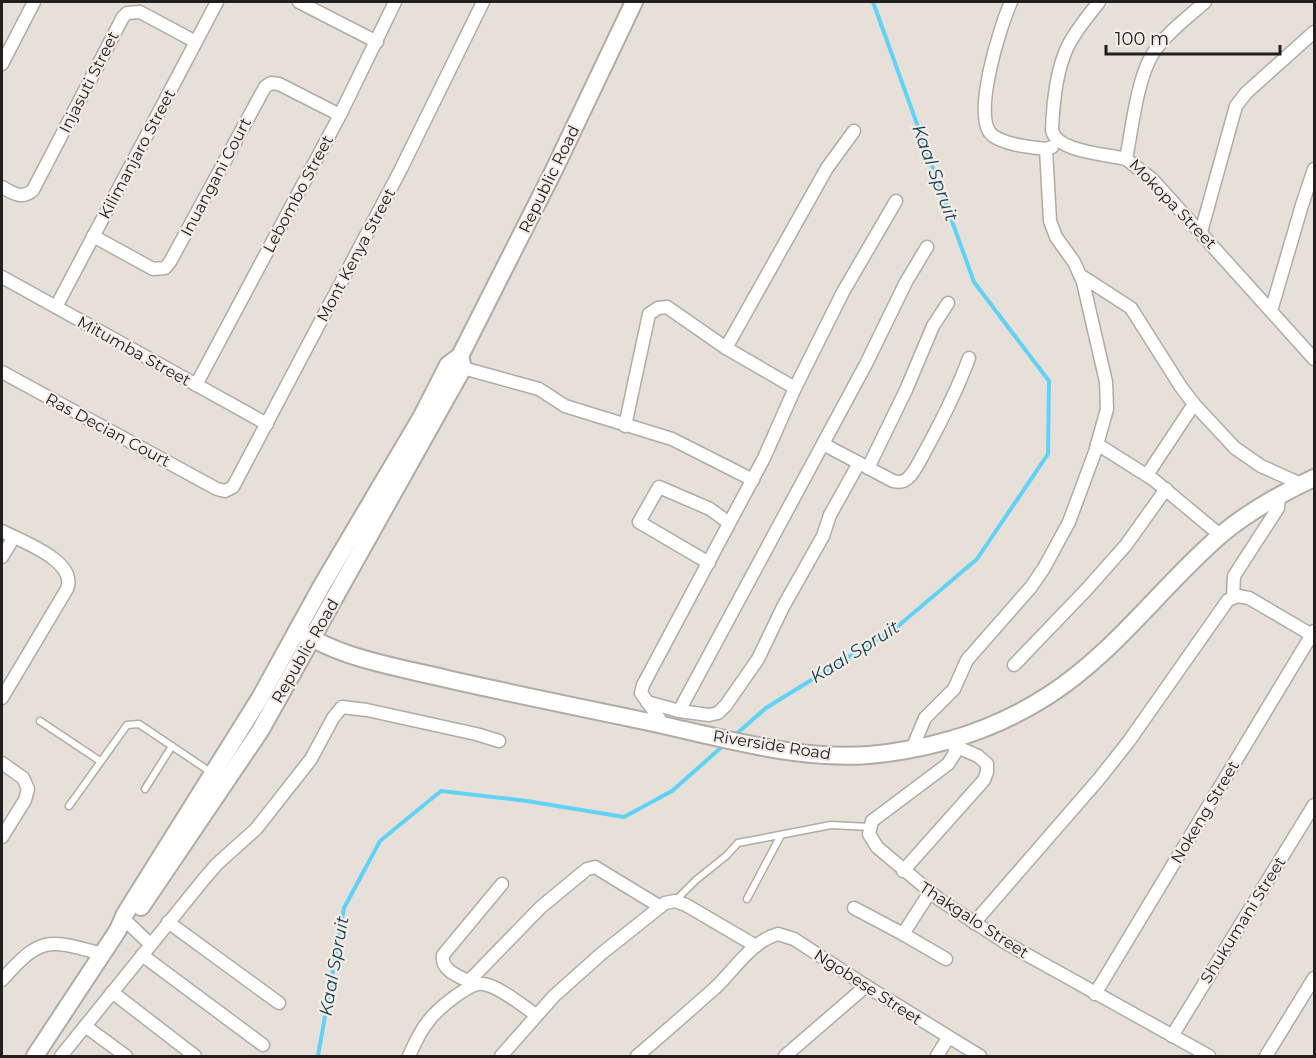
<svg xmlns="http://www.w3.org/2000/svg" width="1316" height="1058" font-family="Montserrat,sans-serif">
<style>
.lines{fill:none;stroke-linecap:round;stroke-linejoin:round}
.stream{stroke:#61d2f6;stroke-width:4}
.lane-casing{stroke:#b1aba5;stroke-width:9}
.street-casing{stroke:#b1aba5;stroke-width:15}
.secondary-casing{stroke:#b1aba5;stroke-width:20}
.lane{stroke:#fff;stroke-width:6}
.street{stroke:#fff;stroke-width:12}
.secondary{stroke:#fff;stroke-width:16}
.labels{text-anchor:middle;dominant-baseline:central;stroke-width:4.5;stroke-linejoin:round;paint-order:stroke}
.street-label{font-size:16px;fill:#22201e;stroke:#f4ede7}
.water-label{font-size:18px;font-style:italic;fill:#114352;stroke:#f4ede7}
</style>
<rect width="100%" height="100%" fill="#e7e0d9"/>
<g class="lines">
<g class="stream">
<path d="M 734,736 L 766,708 L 897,627 L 977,559 L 1048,454 L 1049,381 L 974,282 L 873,2"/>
<path d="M 318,1056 L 344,908 L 380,841 L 441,791 L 527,801 L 624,817 L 672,791 L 724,745"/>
</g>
<g class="lane-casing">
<g id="lane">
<path d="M 40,721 L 100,761"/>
<path d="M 145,789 L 172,746"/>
<path d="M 69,806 L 127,725 L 139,724 L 212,773"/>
<path d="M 747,899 L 781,835"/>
<path d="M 676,900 L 696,880 L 726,856 L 738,843 L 831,825 L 870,827"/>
</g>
</g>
<g class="street-casing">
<g id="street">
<path d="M 299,2 L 377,42"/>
<path d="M 1011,2 C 1001,24 971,117 992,135 C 1005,145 1030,147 1046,149 L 1052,147"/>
<path d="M 1099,2 C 1088,16 1075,31 1067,48 C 1056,72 1053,103 1052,130 C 1056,152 1107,154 1126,159"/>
<path d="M 1205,2 C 1187,18 1165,34 1152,55 C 1137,80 1132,129 1126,159 L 1152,179 L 1314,359"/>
<path d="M 2,64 L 34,2"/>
<path d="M 2,187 C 13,193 22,200 33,190 L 123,17 L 127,13 L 140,12 L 196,42"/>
<path d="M 1201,232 L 1236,106 L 1246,93 L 1314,32"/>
<path d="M 93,236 L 153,269 L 165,268 L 170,262 L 265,87 L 271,83 L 279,84 L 340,115"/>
<path d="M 1080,275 L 1131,308 L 1181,387 L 1194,404 L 1235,448 L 1261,466 L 1301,484"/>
<path d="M 2,277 L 267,424"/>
<path d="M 56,307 L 217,2"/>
<path d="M 1271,311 L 1302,205 L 1314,169"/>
<path d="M 726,348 L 795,388"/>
<path d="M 463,368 L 539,389 L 565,406 L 672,439 L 753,480"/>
<path d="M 2,372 L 217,489 L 225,491 L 233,487 L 400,171 L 483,2"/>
<path d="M 196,385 L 340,115 L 395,2"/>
<path d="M 625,426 L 649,314 L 658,308 L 667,307 L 726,348 L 827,168 L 854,131"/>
<path d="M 823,444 L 893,481 C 900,483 905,482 910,476 C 918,467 923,454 929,444 C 944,416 958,388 969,358"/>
<path d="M 1097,444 L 1154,480 L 1220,535"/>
<path d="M 868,468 L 906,390 L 933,326 L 948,303"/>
<path d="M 1147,475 L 1194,404"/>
<path d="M 2,531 C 21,541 78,561 67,589 L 2,698"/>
<path d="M 2,557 L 14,537"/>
<path d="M 709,563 L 639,522 L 659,487 L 710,509 L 729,523"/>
<path d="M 1233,597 L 1234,576 L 1278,508 L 1279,495"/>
<path d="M 1014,665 L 1087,589 L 1126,545 L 1166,489"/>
<path d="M 647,702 L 679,711 L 709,715 L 718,713 L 726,705 L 758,659 L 783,607 L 823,536 L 830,515 L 859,463"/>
<path d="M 679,711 L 866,364 L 906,282 L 927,247"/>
<path d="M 663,724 L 641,693 L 643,685 L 764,458 L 795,388 L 843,292 L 896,201"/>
<path d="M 954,740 L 955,753 L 948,764 L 872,821 L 869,834 L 877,847 L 940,900 L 1006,943 L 1209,1056"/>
<path d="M 912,749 L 925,718 L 954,689 L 967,660 L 1031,587 L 1044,568 L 1069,522 L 1095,452 L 1107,409 L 1106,382 L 1083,282 L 1074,262 L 1056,237 L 1050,221 L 1046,149"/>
<path d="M 2,763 L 23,778 L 28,789 L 25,800 L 2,837"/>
<path d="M 903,871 L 984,780 L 987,772 L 987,764 L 978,756 L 955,746"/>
<path d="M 854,908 L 903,934 L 930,892"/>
<path d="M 168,922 L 279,1003"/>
<path d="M 128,923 L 150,944"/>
<path d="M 974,923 L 1099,779 L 1129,741 L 1228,600 L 1238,596 L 1249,598 L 1312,635"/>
<path d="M 903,934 L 946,959"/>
<path d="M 142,955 L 263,1045"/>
<path d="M 2,980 C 41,936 47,939 102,954"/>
<path d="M 469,981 L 541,907 L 587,869 L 595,867 L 659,906"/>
<path d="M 475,984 C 463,978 440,972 443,955 L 502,884"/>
<path d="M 112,992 L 195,1056"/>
<path d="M 1095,994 L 1314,631"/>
<path d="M 85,1026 L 126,1056"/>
<path d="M 1172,1036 L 1314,805"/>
<path d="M 61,1056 L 204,879 L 217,864 L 256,829 L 311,759 L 333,718 L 342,707 L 367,710 L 476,734 L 499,741"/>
<path d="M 409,1056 C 414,1045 419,1033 427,1023 C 435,1011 469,982 483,984 C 499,986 523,1006 536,1015"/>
<path d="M 501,1056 L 554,996 L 601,954 L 665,903 L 675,901 L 686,905 L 756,946"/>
<path d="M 637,1056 C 663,1034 689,1011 715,988 C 734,970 752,941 778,934 L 794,939 L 866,986 L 980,1056"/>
<path d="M 785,1056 L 866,986"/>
<path d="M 937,1056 L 948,1038"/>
<path d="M 1266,1056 L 1314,978"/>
</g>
</g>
<g class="secondary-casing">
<g id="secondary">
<path d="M 297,631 C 314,640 330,648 348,654 C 380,665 414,671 447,679 C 509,693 572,706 635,719 C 708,734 794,761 869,755 C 933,749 995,730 1049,695 C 1116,652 1163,584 1223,533 C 1251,510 1282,493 1314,478"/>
<path d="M 141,907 L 260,731 L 463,368 L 460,356"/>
<path d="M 35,1056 L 118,930 L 125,914 L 260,698 L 321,587 L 422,416 L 448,365 L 460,356 L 553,172 L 634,2"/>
</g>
</g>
<use href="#lane" class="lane"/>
<use href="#street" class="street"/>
<use href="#secondary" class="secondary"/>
</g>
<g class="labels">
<g class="street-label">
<text transform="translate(89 82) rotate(-63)">Injasuti Street</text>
<text transform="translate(137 154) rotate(-62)">Kilimanjaro Street</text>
<text transform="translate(216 177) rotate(-62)">Inuangani Court</text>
<text transform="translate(549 179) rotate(-64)">Republic Road</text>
<text transform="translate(298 194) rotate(-62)">Lebombo Street</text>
<text transform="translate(1173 204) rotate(46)">Mokopa Street</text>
<text transform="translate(356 255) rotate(-62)">Mont Kenya Street</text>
<text transform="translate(134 351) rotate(29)">Mitumba Street</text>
<text transform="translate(108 430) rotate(28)">Ras Decian Court</text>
<text transform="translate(305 651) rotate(-60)">Republic Road</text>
<text transform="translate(772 745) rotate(9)">Riverside Road</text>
<text transform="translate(1205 812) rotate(-59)">Nokeng Street</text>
<text transform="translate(974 920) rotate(33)">Thakgalo Street</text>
<text transform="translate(1243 920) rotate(-58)">Shukumani Street</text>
<text transform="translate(868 987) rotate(33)">Ngobese Street</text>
</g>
<g class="water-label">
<text transform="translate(935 173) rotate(70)">Kaal Spruit</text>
<text transform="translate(855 652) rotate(-32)">Kaal Spruit</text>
<text transform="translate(334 966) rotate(-80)">Kaal Spruit</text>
</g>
</g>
<rect width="1316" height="1058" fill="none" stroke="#22201e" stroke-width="6"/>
<path d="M1106 45v9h174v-9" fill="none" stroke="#22201e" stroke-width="3"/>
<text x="1115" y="45" font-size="18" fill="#22201e" stroke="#f4ede7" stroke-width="4.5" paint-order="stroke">100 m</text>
</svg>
